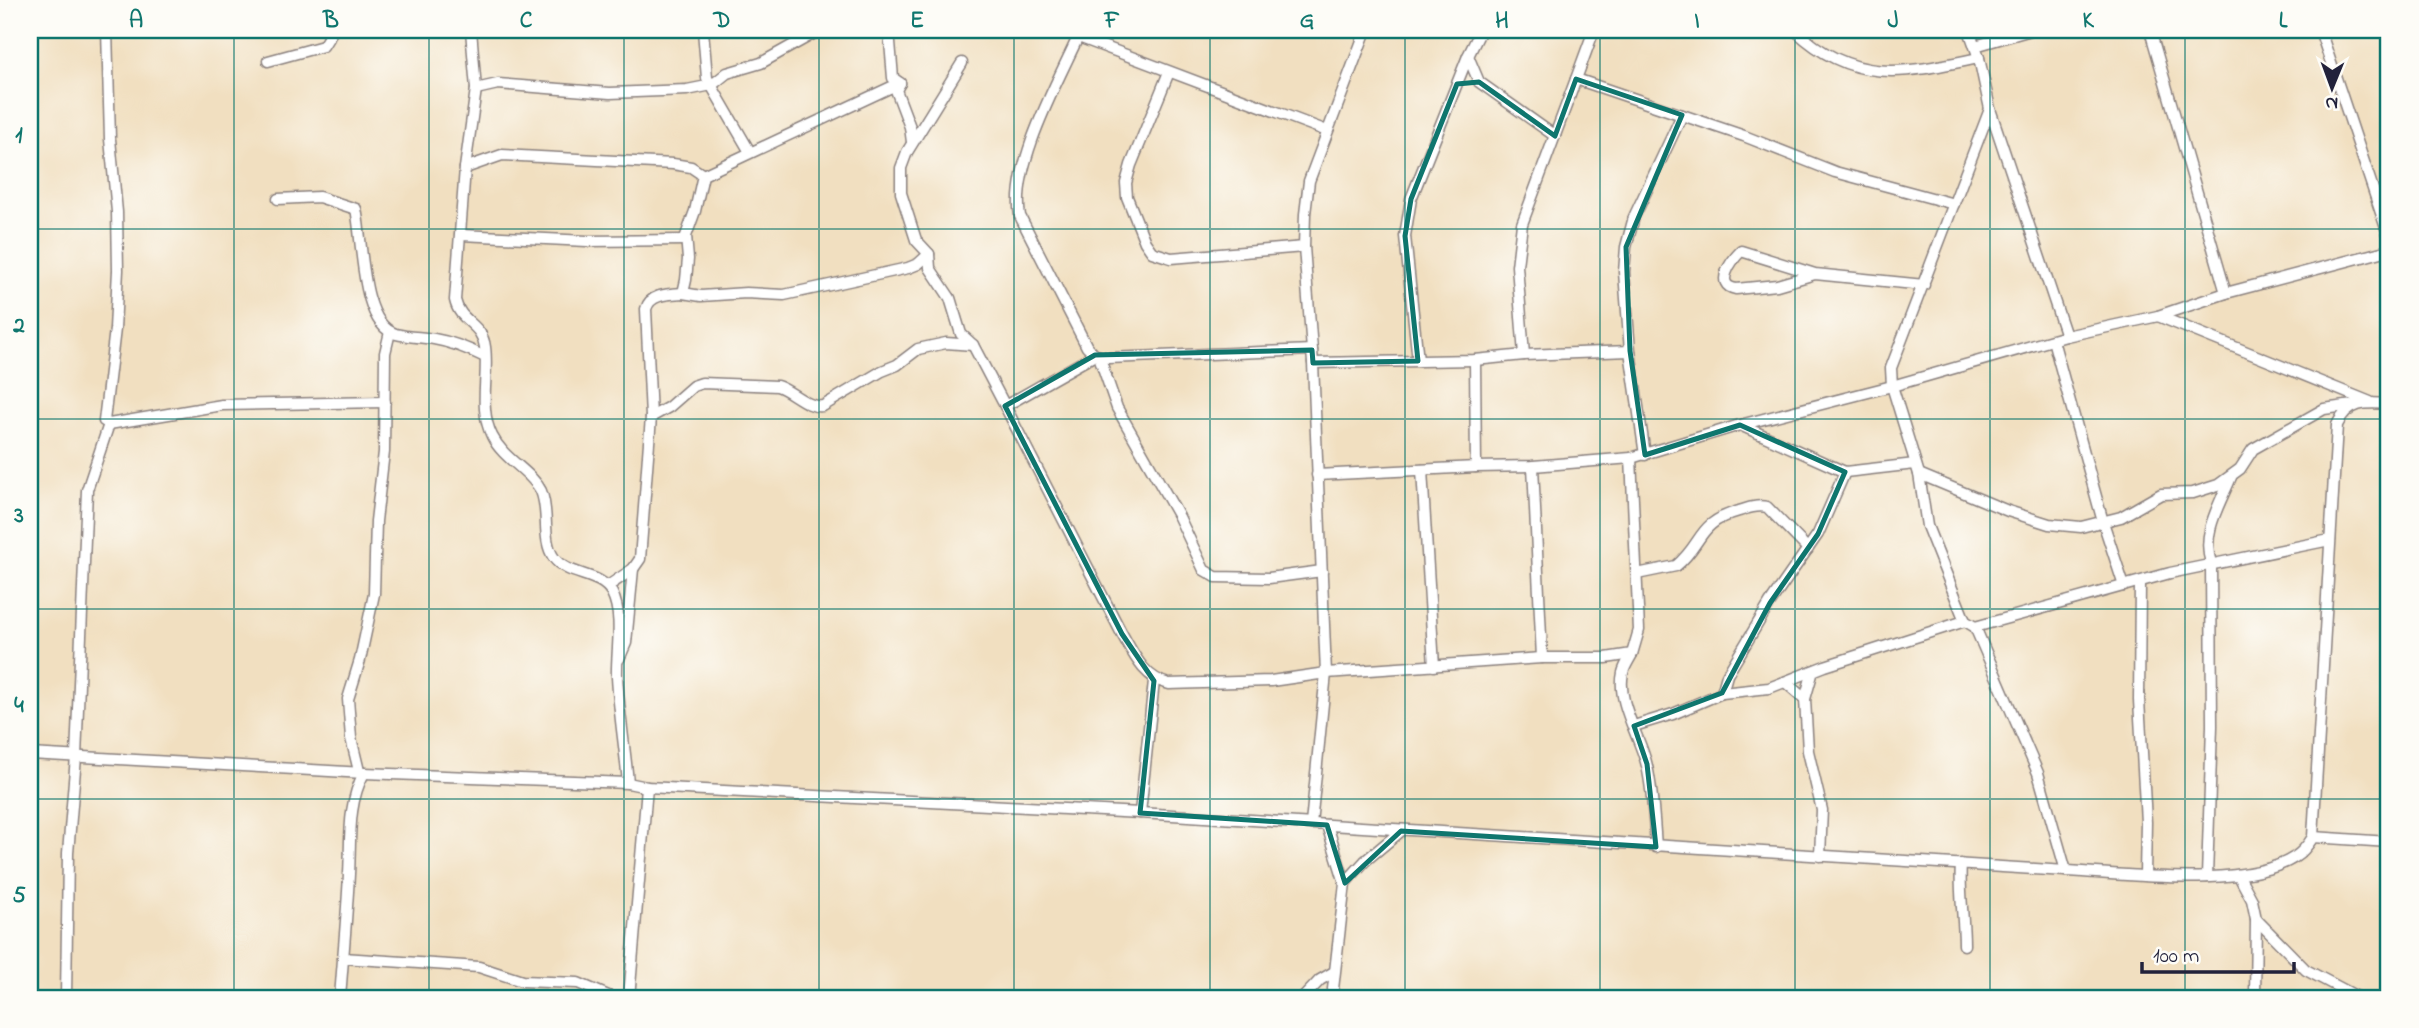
<svg xmlns="http://www.w3.org/2000/svg" width="2419" height="1028" font-family="'Indie Flower',sans-serif">
<style>
.lines{fill:none;stroke-linecap:round;stroke-linejoin:round}
.street-casing{stroke:#8a807e;stroke-width:13}
.street{stroke:#fff;stroke-width:10}
.marked{fill:none;stroke:#0f766e;stroke-width:5;stroke-linejoin:round}
.grid{fill:none;stroke:#0f766e;stroke-width:2;stroke-opacity:0.55}
.neatline{fill:none;stroke:#0f766e;stroke-width:2.5}
.grid-label{font-size:23px;text-anchor:middle;font-weight:bold;fill:#0f766e}
</style>
<rect width="100%" height="100%" fill="#fdfcf7"/>
<filter id="ink" filterUnits="userSpaceOnUse"><feTurbulence type="fractalNoise" baseFrequency=".0143" numOctaves="2"/><feDisplacementMap in="SourceGraphic" scale="14" xChannelSelector="R" yChannelSelector="G"/><feConvolveMatrix kernelMatrix="1 2 1 2 8 2 1 2 1" color-interpolation-filters="sRGB"/></filter>
<filter id="wash" filterUnits="userSpaceOnUse"><feTurbulence type="fractalNoise" baseFrequency=".00686" numOctaves="4" result="noise"/><feDisplacementMap in="SourceGraphic" scale="28" xChannelSelector="R" yChannelSelector="G"/><feGaussianBlur stdDeviation="1.57" result="paint"/><feColorMatrix in="noise" values="0 0 0 0 0 0 0 0 0 0 0 0 0 0 0 0 0 1.4 0 .05"/><feComposite in="paint" operator="in"/></filter>
<g filter="url(#wash)">
<rect width="100%" height="100%" fill="#f1dfc0"/>
</g>
<g filter="url(#ink)">
<g class="lines">
<g class="street-casing">
<g id="street">
<path d="M 471,30 L 476,89 L 465,168 L 455,300 C 460,323 482,323 485,347 C 489,377 478,408 492,436 C 503,459 531,471 541,491 C 550,512 541,540 554,558 C 568,577 601,572 612,593 C 624,617 616,651 617,677 C 619,713 625,748 628,783"/>
<path d="M 703,30 L 707,78 L 750,152"/>
<path d="M 889,30 L 893,78 L 900,83 L 896,90 L 910,127 L 912,142"/>
<path d="M 1060,30 L 1327,131"/>
<path d="M 1366,30 L 1309,181 L 1305,214 L 1304,247 L 1313,363 L 1326,673 L 1542,658 L 1606,658 L 1632,654 L 1639,630 L 1631,458"/>
<path d="M 1594,30 L 1576,79 L 1682,115 L 1634,217 L 1626,247 L 1624,272 L 1630,351 L 1645,455"/>
<path d="M 1748,30 L 1771,30"/>
<path d="M 1795,30 C 1854,86 1907,73 1979,58"/>
<path d="M 1969,30 L 1979,58 L 1990,109 L 2066,336"/>
<path d="M 2150,30 L 2226,293"/>
<path d="M 2320,30 L 2389,237"/>
<path d="M 1078,37 C 1057,83 1011,166 1020,216 L 1087,347 L 1095,355 L 1108,358 L 1312,350"/>
<path d="M 1975,46 L 2031,30"/>
<path d="M 1468,56 L 1481,30"/>
<path d="M 268,61 L 323,46 L 333,30"/>
<path d="M 962,63 L 907,152 L 901,168 L 901,193 L 916,240 L 929,254 L 930,268 L 950,298 L 961,334 L 973,345 L 1005,406"/>
<path d="M 1169,72 L 1131,165 L 1126,183 L 1127,197 L 1145,242 L 1152,252 L 1171,258 L 1304,247"/>
<path d="M 900,83 L 703,175 L 695,211 L 686,236 L 688,259 L 686,280 L 683,293 L 701,296 L 746,293 L 784,295 L 908,268 L 918,264 L 929,254"/>
<path d="M 476,89 L 498,84 L 610,93 L 687,90 L 712,85 L 727,73 L 761,63 L 820,30"/>
<path d="M 1990,109 L 1891,368 L 1892,386 L 1919,474 L 1927,526 L 1965,621 L 1975,627 L 2038,773 L 2066,871"/>
<path d="M 1682,115 L 1744,136 L 1835,172 L 1954,204"/>
<path d="M 465,168 L 502,155 L 673,164 L 691,167 L 703,175"/>
<path d="M 278,199 L 319,197 L 356,209 C 363,240 360,324 396,334 C 408,337 421,337 434,339 C 452,342 469,349 485,357"/>
<path d="M 461,235 L 587,241 L 686,240"/>
<path d="M 1815,274 L 1777,285 L 1736,289 C 1713,285 1732,260 1741,251 L 1815,274 L 1924,285"/>
<path d="M 2158,316 L 2370,402"/>
<path d="M 2053,340 L 2103,522 L 2124,586"/>
<path d="M 1095,355 L 1005,406 L 1122,634 C 1134,655 1144,678 1169,684 L 1271,681 L 1326,673 L 1311,824"/>
<path d="M 1524,355 L 1517,266 L 1522,224 L 1576,79"/>
<path d="M 1099,356 L 1117,408 L 1179,517 L 1204,570 L 1216,577 L 1269,578 L 1322,571"/>
<path d="M 1475,360 L 1476,467"/>
<path d="M 1418,361 L 1405,236 L 1411,199 L 1468,56 L 1479,82 L 1555,136"/>
<path d="M 1313,363 L 1475,360 L 1524,355 L 1630,351"/>
<path d="M 651,417 L 669,407 L 693,386 L 702,383 L 777,386 C 791,390 808,409 823,406 L 882,371 L 897,365 L 918,349 L 946,343 L 973,345"/>
<path d="M 109,424 L 222,405 L 385,402"/>
<path d="M 1740,425 L 1845,472 L 1915,464"/>
<path d="M 1533,466 L 1542,658"/>
<path d="M 1422,470 L 1434,666"/>
<path d="M 1919,474 L 2008,511 L 2049,524 L 2081,527 L 2121,517 L 2161,494 L 2193,493 L 2218,485 L 2240,469 L 2253,449 L 2324,409 L 2353,405"/>
<path d="M 1317,475 L 1476,467 L 1533,466 L 1631,458 L 1740,425 L 1892,386 L 2066,336 L 2158,316 L 2226,293 L 2389,250"/>
<path d="M 1637,574 L 1676,566 C 1704,543 1696,523 1739,511 C 1748,508 1757,505 1767,507 L 1808,549"/>
<path d="M 2140,582 L 2139,700 L 2146,822 L 2145,875"/>
<path d="M 608,586 L 633,569 L 640,559 L 651,417 L 646,309 C 650,294 668,294 683,293"/>
<path d="M 1975,627 L 2170,573 L 2330,540"/>
<path d="M 1632,654 C 1629,660 1624,667 1623,673 C 1616,702 1641,738 1647,766 C 1653,792 1654,820 1656,847"/>
<path d="M 619,659 L 626,643 L 633,569"/>
<path d="M 1813,671 L 1805,699 L 1808,751 L 1822,810 L 1820,856"/>
<path d="M 1785,682 L 1805,699"/>
<path d="M 1722,693 L 1727,675 L 1770,603 L 1818,534 L 1845,472"/>
<path d="M 1634,726 L 1673,714 L 1722,693 L 1769,688 L 1825,666 L 1965,621"/>
<path d="M 30,754 L 364,773 L 628,783 L 647,787 L 1140,813 L 2066,871 C 2126,874 2245,890 2295,857 C 2303,852 2308,845 2313,837 L 2337,425 C 2349,401 2365,402 2389,404"/>
<path d="M 359,771 L 351,738 L 348,699 L 360,660 L 374,594 L 376,521 L 384,452 L 385,353 L 390,332"/>
<path d="M 1140,813 L 1154,681"/>
<path d="M 1327,825 L 1345,883"/>
<path d="M 2313,837 L 2389,842"/>
<path d="M 1961,864 C 1959,891 1964,918 1964,945"/>
<path d="M 2239,876 L 2252,900 L 2256,919 L 2255,998"/>
<path d="M 2207,877 L 2212,726 L 2211,563 C 2201,533 2220,504 2231,477"/>
<path d="M 2256,919 L 2306,970 L 2359,998"/>
<path d="M 343,958 L 479,967 L 522,981 L 578,983 L 613,998"/>
<path d="M 66,998 L 68,853 L 76,757 L 87,490 L 109,424 L 104,421 L 115,329 L 118,270 L 117,212 L 110,139 L 107,30"/>
<path d="M 340,998 C 343,957 347,915 349,874 C 351,838 347,805 364,773"/>
<path d="M 629,998 L 647,787"/>
<path d="M 1303,998 L 1320,980 L 1334,972"/>
<path d="M 1332,998 L 1345,883 L 1365,861 L 1401,831"/>
</g>
</g>
<use href="#street" class="street"/>
</g>
</g>
<path class="marked" d="M 1576,79 L 1682,115 L 1626,247 L 1630,351 L 1645,455 L 1740,425 L 1845,472 L 1818,534 L 1770,603 L 1722,693 L 1634,726 L 1647,764 L 1656,847 L 1401,831 L 1345,883 L 1327,825 L 1140,813 L 1154,681 L 1122,634 L 1005,406 L 1095,355 L 1312,350 L 1313,363 L 1418,361 L 1405,236 L 1411,199 L 1457,84 L 1479,82 L 1555,136 Z"/>
<path class="grid" d="M 234,30 L 234,998M 429,30 L 429,998M 624,30 L 624,998M 819,30 L 819,998M 1014,30 L 1014,998M 1210,30 L 1210,998M 1405,30 L 1405,998M 1600,30 L 1600,998M 1795,30 L 1795,998M 1990,30 L 1990,998M 2185,30 L 2185,998M 30,229 L 2389,229M 30,419 L 2389,419M 30,609 L 2389,609M 30,799 L 2389,799"/>
<rect width="2419" height="1028" fill="none" stroke="#fdfcf7" stroke-width="77"/>
<g transform="translate(2332 88) rotate(181)" stroke="#fdfcf7" stroke-width="5" paint-order="stroke">
<path d="M0-5L12 26L0 18L-12 26Z" fill="#22223b"/>
<text y="-10" font-size="19" font-weight="bold" text-anchor="middle" fill="#22223b">N</text>
</g>
<path d="M2142 962v10h152v-10" fill="none" stroke="#22223b" stroke-width="3.5"/>
<text x="2153" y="962" font-size="21" fill="#22223b" stroke="#fdfcf7" stroke-width="5" paint-order="stroke">100 m</text>
<rect x="38" y="38" width="2342" height="952" class="neatline"/>
<g class="grid-label">
<text x="136" y="27">A</text>
<text x="331" y="27">B</text>
<text x="526" y="27">C</text>
<text x="722" y="27">D</text>
<text x="917" y="27">E</text>
<text x="1112" y="27">F</text>
<text x="1307" y="27">G</text>
<text x="1502" y="27">H</text>
<text x="1697" y="27">I</text>
<text x="1893" y="27">J</text>
<text x="2088" y="27">K</text>
<text x="2283" y="27">L</text>
<text x="19" y="142">1</text>
<text x="19" y="332">2</text>
<text x="19" y="522">3</text>
<text x="19" y="712">4</text>
<text x="19" y="902">5</text>
</g>
</svg>
